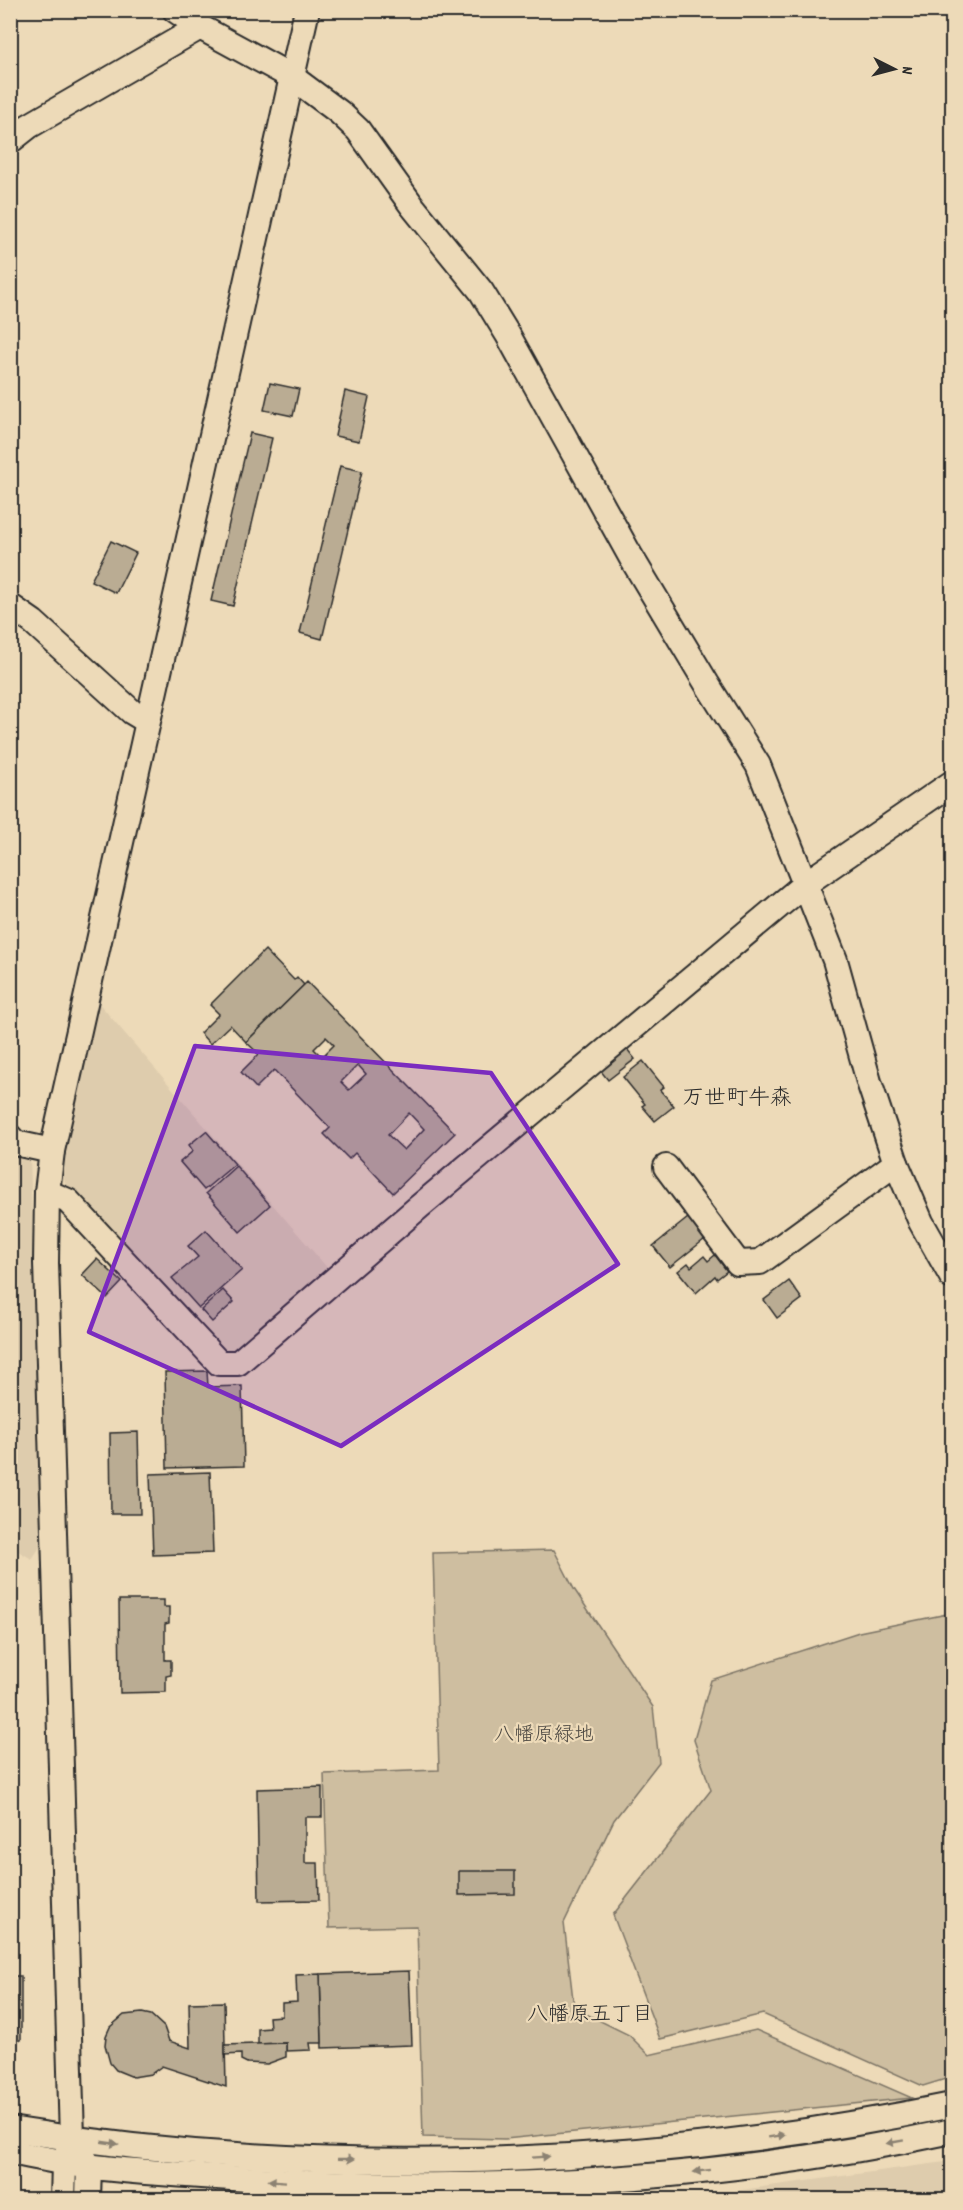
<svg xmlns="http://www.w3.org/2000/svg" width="963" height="2210" font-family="Dekko,'Klee One',sans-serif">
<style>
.built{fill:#deccad}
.green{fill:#cebea0;stroke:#7c7466;stroke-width:1.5}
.building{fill:#baac93;stroke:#2b2b2b;stroke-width:1.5;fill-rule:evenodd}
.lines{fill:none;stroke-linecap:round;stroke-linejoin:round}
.minor-casing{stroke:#2b2b2b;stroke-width:28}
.minor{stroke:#eddab8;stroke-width:24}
.oneway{fill:#8c8272}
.marked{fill:#7b2cbf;fill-opacity:0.2;stroke:#7b2cbf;stroke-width:4.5;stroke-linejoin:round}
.labels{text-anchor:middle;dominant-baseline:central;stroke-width:4.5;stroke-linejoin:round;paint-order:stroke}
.park-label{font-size:20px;fill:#4c4842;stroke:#eddab8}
.neighbourhood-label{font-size:21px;fill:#2b2b2b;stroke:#eddab8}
.quarter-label{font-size:22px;fill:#2b2b2b;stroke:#eddab8}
</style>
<rect width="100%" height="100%" fill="#eddab8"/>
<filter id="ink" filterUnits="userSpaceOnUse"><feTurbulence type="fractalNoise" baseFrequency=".0167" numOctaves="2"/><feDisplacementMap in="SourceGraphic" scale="12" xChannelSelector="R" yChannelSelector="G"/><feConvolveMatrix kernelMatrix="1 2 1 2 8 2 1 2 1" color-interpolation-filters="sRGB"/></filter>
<g filter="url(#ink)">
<g class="built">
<path d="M 96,1000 L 330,1271 L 233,1356 L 225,1356 L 70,1195 L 62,1175 Z"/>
<path d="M 10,1144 L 30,1151 L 40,1547 L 32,1559 L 11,1547 Z"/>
<path d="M 952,2161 L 952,2199 L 676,2199 Z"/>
</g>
<g class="green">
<path d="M 554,1550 L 574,1589 L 653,1707 L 659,1762 L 614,1820 L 564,1923 L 574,2008 L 629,2035 L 649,2055 L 756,2030 L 912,2098 L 505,2139 L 423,2137 L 417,1926 L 329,1928 L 324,1774 L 439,1770 L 433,1553 Z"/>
<path d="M 952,1613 L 952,2077 L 923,2086 L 763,2014 L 660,2039 L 613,1915 L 711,1790 L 694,1740 L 711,1680 L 859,1632 Z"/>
</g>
<g class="building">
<path d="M 270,383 L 299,389 L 293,416 L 264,410 Z"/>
<path d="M 345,391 L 369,397 L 359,441 L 335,436 Z"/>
<path d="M 250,433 L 272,438 L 233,606 L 211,601 Z"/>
<path d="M 340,466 L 362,471 L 322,639 L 300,633 Z"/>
<path d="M 111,541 L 136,553 L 116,593 L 91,581 Z"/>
<path d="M 265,950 L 294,980 L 297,977 L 304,985 L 246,1042 L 230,1025 L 210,1044 L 200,1033 L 219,1014 L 210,1005 Z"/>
<path d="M 307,982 L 455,1133 L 393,1193 L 355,1153 L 349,1159 L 324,1134 L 330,1128 L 274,1070 L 256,1088 L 241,1072 L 259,1054 L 246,1042 ZM 326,1037 L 334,1045 L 322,1057 L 314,1049 ZM 358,1065 L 366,1074 L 349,1090 L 341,1082 ZM 409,1113 L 424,1129 L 404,1150 L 388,1135 Z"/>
<path d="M 623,1044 L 635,1059 L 608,1080 L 596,1065 Z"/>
<path d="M 643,1061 L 664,1087 L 660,1090 L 674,1106 L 655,1121 L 642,1106 L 645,1104 L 623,1077 Z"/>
<path d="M 206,1131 L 235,1164 L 204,1190 L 180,1162 L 193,1151 L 189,1145 Z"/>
<path d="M 236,1166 L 270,1205 L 240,1232 L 206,1193 Z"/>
<path d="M 688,1218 L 705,1239 L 670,1267 L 653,1246 Z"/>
<path d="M 206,1230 L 242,1270 L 199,1308 L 172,1278 L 198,1257 L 188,1246 Z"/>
<path d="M 715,1255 L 727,1271 L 717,1279 L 715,1276 L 696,1293 L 678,1271 L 688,1263 L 691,1267 L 704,1256 L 708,1261 Z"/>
<path d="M 97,1259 L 122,1282 L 107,1298 L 82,1275 Z"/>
<path d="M 789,1281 L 802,1299 L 777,1318 L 764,1300 Z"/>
<path d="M 223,1290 L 234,1302 L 212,1322 L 201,1310 Z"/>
<path d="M 207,1371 L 208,1387 L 242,1386 L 244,1466 L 167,1468 L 165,1372 Z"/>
<path d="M 138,1432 L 140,1514 L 111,1514 L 110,1433 Z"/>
<path d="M 210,1472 L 213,1553 L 153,1555 L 150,1474 Z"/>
<path d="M 119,1600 L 164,1600 L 164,1607 L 169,1607 L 169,1623 L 165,1624 L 165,1660 L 171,1660 L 171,1675 L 166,1676 L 166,1692 L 120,1693 Z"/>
<path d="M 322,1787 L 322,1817 L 305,1817 L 305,1863 L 318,1863 L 319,1900 L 259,1901 L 257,1789 Z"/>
<path d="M 459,1871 L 515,1871 L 515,1894 L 459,1895 Z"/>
<path d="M 409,1971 L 412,2045 L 322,2048 L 320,1974 Z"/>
<path d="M 320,1974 L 322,2043 L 310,2043 L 311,2050 L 286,2051 L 286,2043 L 258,2044 L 258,2029 L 270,2028 L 269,2017 L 282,2016 L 282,2003 L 297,2002 L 296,1975 Z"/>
<rect x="10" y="1976" width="11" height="64"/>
<path d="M 224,2002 L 226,2087 L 162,2066 L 151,2074 L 133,2077 L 116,2070 L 110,2063 L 105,2045 L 106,2036 L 110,2027 L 124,2015 L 142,2013 L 151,2015 L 164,2027 L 169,2041 L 190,2048 L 189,2003 Z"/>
<path d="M 286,2043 L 286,2057 L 267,2064 L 247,2063 L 241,2060 L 241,2054 L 225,2055 L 225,2045 Z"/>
</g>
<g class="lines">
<g class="minor-casing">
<g id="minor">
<path d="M 175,10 L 200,27 L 292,77 L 339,112 L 358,130 L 413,207 L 481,291 L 508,335 L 631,557 L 707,684 L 758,765 L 835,960 L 869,1082 L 896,1163 L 921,1222 L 952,1277"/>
<path d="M 10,141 L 29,126 L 200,27"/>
<path d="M 10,606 L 33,622 L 132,712 L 147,721"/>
<path d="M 10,1137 L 15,1143 L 52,1151"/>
<path d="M 666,1167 L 738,1263 L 760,1262 L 896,1163"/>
<path d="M 47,1192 L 68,1201 L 219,1363 L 238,1363 L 420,1206 L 805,884 L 952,783"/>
<path d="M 10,2129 C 319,2180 647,2168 952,2105"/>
<path d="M 10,2152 C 36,2157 60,2162 85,2166 C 143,2173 203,2176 261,2180 C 493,2194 725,2180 952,2131"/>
<path d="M 81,2153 L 89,2166 L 88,2200"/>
<path d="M 63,2200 L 64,2163 L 72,2138 L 46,1263 L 47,1192 L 52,1151 L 307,10"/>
</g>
</g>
<use href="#minor" class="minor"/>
</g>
<defs><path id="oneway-solid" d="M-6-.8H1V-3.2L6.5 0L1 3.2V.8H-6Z" transform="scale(1.5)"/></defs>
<g class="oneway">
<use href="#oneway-solid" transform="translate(777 2136) rotate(-9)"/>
<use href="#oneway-solid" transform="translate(895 2142) rotate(170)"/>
<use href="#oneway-solid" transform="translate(110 2143) rotate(8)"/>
<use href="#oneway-solid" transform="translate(541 2157) rotate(-4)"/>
<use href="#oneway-solid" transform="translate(346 2159) rotate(1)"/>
<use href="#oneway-solid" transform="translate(702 2171) rotate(173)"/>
<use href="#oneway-solid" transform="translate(277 2181) rotate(-176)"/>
</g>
</g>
<path class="marked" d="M 195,1046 L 491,1073 L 618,1264 L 341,1446 L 89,1332 Z"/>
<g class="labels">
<g class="park-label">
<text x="544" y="1736">八幡原緑地</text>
</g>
<g class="neighbourhood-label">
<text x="590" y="2016">八幡原五丁目</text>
</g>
<g class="quarter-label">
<text x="737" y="1099">万世町牛森</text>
</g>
</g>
<rect width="963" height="2210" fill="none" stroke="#eddab8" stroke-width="36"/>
<rect x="18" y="18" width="927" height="2174" fill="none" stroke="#2b2b2b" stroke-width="2" filter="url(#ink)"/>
<g transform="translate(894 69) rotate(96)" stroke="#eddab8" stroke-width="4.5" paint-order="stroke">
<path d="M0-4.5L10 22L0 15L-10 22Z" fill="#2b2b2b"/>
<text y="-9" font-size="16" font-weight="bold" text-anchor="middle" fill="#2b2b2b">N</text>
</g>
</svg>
